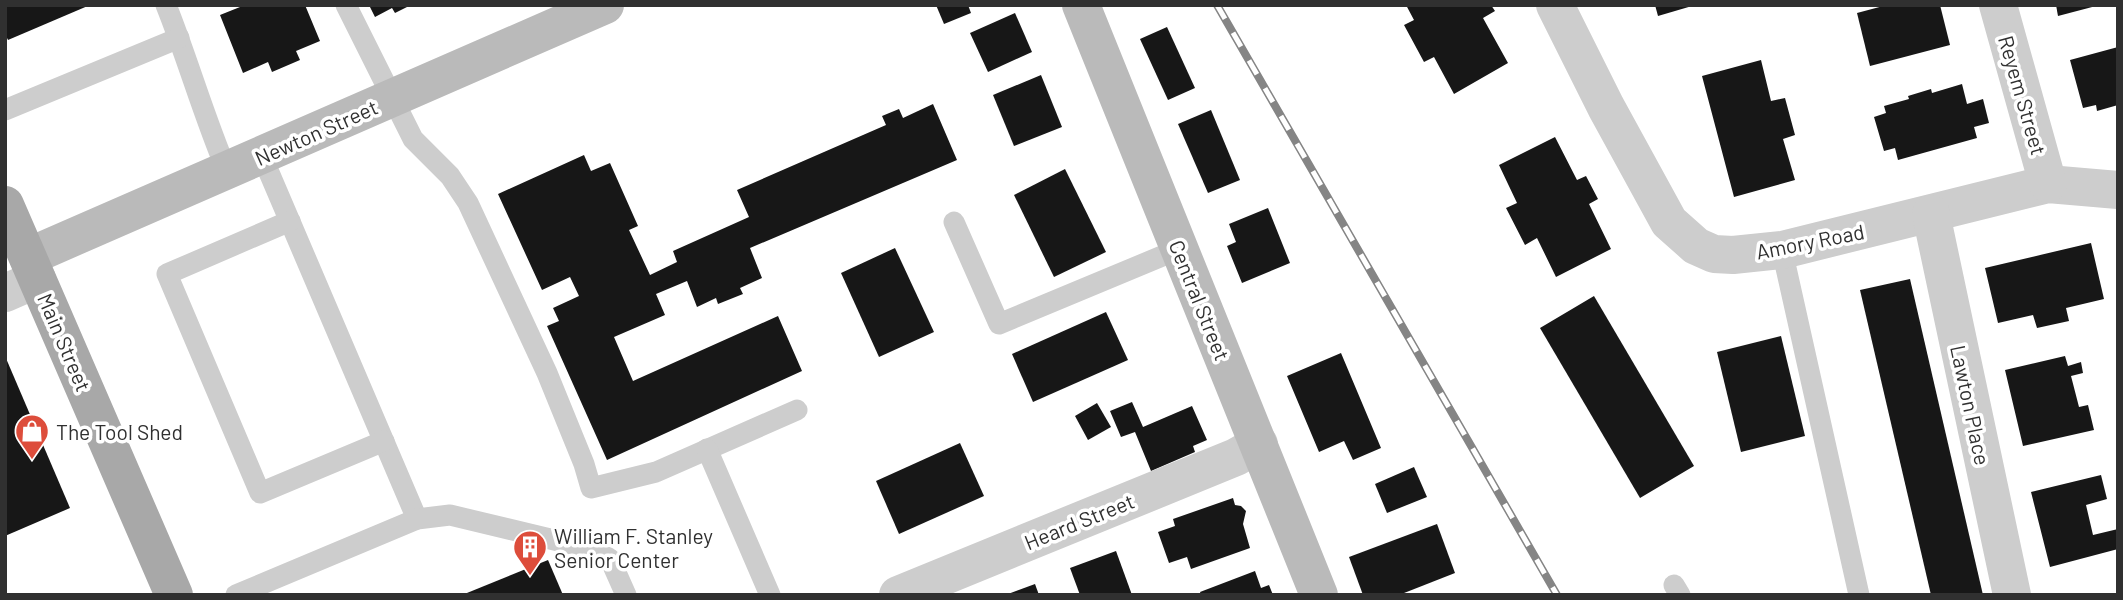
<svg xmlns="http://www.w3.org/2000/svg" width="2123" height="600" font-family="Barlow,sans-serif">
<style>
.building{fill:#171717}
.lines{fill:none;stroke-linecap:round;stroke-linejoin:round}
.lane{stroke:#cdcdcd;stroke-width:21}
.street{stroke:#cdcdcd;stroke-width:38}
.secondary{stroke:#bababa;stroke-width:38}
.primary{stroke:#a8a8a8;stroke-width:38}
.rail-casing{stroke:#858585;stroke-width:8}
.rail{stroke:#fff;stroke-width:5;stroke-dasharray:16;stroke-linecap:butt}
.labels{text-anchor:middle;dominant-baseline:central;stroke-width:7;stroke-linejoin:round;paint-order:stroke}
.street-label{font-size:21px;fill:#303030;stroke:#fff}
.poi-label{font-size:21px;fill:#303030;stroke:#fff;text-anchor:start}
</style>
<rect width="100%" height="100%" fill="#fff"/>
<g class="building">
<path d="M 5,5 L 90,5 L 8,40 L 5,34 Z"/>
<path d="M 245,5 L 305,5 L 320,41 L 296,51 L 300,60 L 272,72 L 268,62 L 243,73 L 220,15 Z"/>
<path d="M 369,5 L 411,5 L 395,13 L 392,8 L 375,17 Z"/>
<path d="M 936,5 L 968,5 L 971,13 L 944,24 Z"/>
<path d="M 1406,5 L 1491,5 L 1495,11 L 1483,18 L 1508,63 L 1454,94 L 1434,57 L 1424,62 L 1404,25 L 1414,20 Z"/>
<path d="M 1655,5 L 1692,5 L 1692,6 L 1658,16 Z"/>
<path d="M 1887,5 L 1940,5 L 1950,45 L 1870,66 L 1857,13 Z"/>
<path d="M 2056,5 L 2096,5 L 2096,6 L 2058,16 Z"/>
<path d="M 1015,13 L 1032,52 L 988,72 L 970,33 Z"/>
<path d="M 1167,27 L 1195,88 L 1168,100 L 1140,39 Z"/>
<path d="M 2118,47 L 2118,105 L 2097,111 L 2096,105 L 2083,108 L 2070,60 Z"/>
<path d="M 1761,60 L 1771,101 L 1785,98 L 1795,135 L 1783,139 L 1795,180 L 1734,197 L 1702,76 Z"/>
<path d="M 1041,75 L 1062,127 L 1014,146 L 993,95 Z"/>
<path d="M 1962,84 L 1967,104 L 1983,99 L 1989,123 L 1974,127 L 1977,138 L 1898,160 L 1895,148 L 1884,151 L 1874,117 L 1886,113 L 1884,106 L 1909,99 L 1908,96 L 1931,89 L 1932,93 Z"/>
<path d="M 933,104 L 957,160 L 750,248 L 762,278 L 740,288 L 743,294 L 718,304 L 716,298 L 697,307 L 687,281 L 656,294 L 665,315 L 614,337 L 633,381 L 778,316 L 802,371 L 607,460 L 547,326 L 559,321 L 553,308 L 579,296 L 570,277 L 542,290 L 498,194 L 584,155 L 591,171 L 610,163 L 638,226 L 629,230 L 650,275 L 677,262 L 673,251 L 749,217 L 737,190 L 886,125 L 882,116 L 899,109 L 903,118 Z"/>
<path d="M 1211,110 L 1240,180 L 1208,193 L 1178,124 Z"/>
<path d="M 1555,137 L 1577,180 L 1586,176 L 1598,199 L 1589,204 L 1611,249 L 1556,277 L 1537,238 L 1525,245 L 1506,208 L 1517,203 L 1499,165 Z"/>
<path d="M 1065,169 L 1106,252 L 1054,277 L 1014,195 Z"/>
<path d="M 1268,208 L 1290,263 L 1242,283 L 1227,246 L 1236,242 L 1229,224 Z"/>
<path d="M 2091,243 L 2104,299 L 2066,308 L 2069,321 L 2037,328 L 2033,315 L 1998,323 L 1985,268 Z"/>
<path d="M 895,248 L 934,332 L 879,357 L 841,273 Z"/>
<path d="M 1910,279 L 1983,595 L 1931,595 L 1860,290 Z"/>
<path d="M 1594,296 L 1694,466 L 1640,498 L 1540,328 Z"/>
<path d="M 1106,312 L 1128,360 L 1033,402 L 1012,354 Z"/>
<path d="M 1781,336 L 1805,436 L 1741,452 L 1717,352 Z"/>
<path d="M 1341,353 L 1381,448 L 1353,460 L 1344,441 L 1319,452 L 1287,376 Z"/>
<path d="M 5,356 L 70,508 L 5,536 Z"/>
<path d="M 2065,356 L 2068,366 L 2081,362 L 2083,373 L 2071,376 L 2079,407 L 2088,405 L 2094,430 L 2023,446 L 2005,370 Z"/>
<path d="M 1132,402 L 1143,427 L 1192,406 L 1207,440 L 1193,446 L 1195,452 L 1151,471 L 1135,432 L 1121,437 L 1110,411 Z"/>
<path d="M 1097,403 L 1111,427 L 1088,440 L 1075,416 Z"/>
<path d="M 960,443 L 984,496 L 899,534 L 876,481 Z"/>
<path d="M 1414,467 L 1427,497 L 1387,513 L 1375,484 Z"/>
<path d="M 2101,475 L 2107,499 L 2086,505 L 2093,535 L 2118,529 L 2118,549 L 2050,567 L 2031,492 Z"/>
<path d="M 1233,498 L 1235,505 L 1241,506 L 1246,511 L 1243,524 L 1250,548 L 1191,569 L 1187,557 L 1169,563 L 1158,532 L 1175,526 L 1173,519 Z"/>
<path d="M 1437,524 L 1455,573 L 1399,595 L 1363,595 L 1349,557 Z"/>
<path d="M 1116,551 L 1132,595 L 1080,595 L 1070,568 Z"/>
<path d="M 548,560 L 563,595 L 462,595 Z"/>
<path d="M 1255,571 L 1261,588 L 1269,585 L 1273,595 L 1201,595 L 1200,592 Z"/>
<path d="M 1035,584 L 1039,595 L 1008,595 L 1008,594 Z"/>
</g>
<g class="lines">
<g class="lane">
<path d="M 166,5 C 188,60 204,117 227,171"/>
<path d="M 346,5 L 413,139 L 450,176 L 468,203 L 547,373 L 584,464 L 591,488 L 656,472 L 797,410"/>
<path d="M 5,110 L 179,38"/>
<path d="M 262,156 L 417,519"/>
<path d="M 290,221 L 167,274 L 260,493 L 384,441"/>
<path d="M 954,222 L 999,324 L 1179,249"/>
<path d="M 1782,250 L 1859,595"/>
<path d="M 707,449 L 770,595"/>
<path d="M 1674,585 L 1680,595"/>
<path d="M 236,595 L 417,519 L 450,515 L 596,550 L 610,559 L 626,595"/>
</g>
<g class="street">
<path d="M 1555,5 L 1606,107 L 1669,222 L 1696,246 L 1714,254 L 1733,255 L 1782,250 L 2048,184 L 2118,190"/>
<path d="M 1998,5 L 2048,184"/>
<path d="M 1931,214 L 2012,595"/>
<path d="M 5,293 L 37,279"/>
<path d="M 898,595 L 1236,457 L 1259,444"/>
</g>
<g class="secondary">
<path d="M 1081,5 L 1319,595"/>
<path d="M 28,257 L 605,5"/>
</g>
<path class="primary" d="M 5,205 L 174,595"/>
<g class="rail-casing">
<path id="rail" d="M 1217,5 L 1557,595"/>
</g>
<use href="#rail" class="rail"/>
</g>
<defs>
<g id="shop-pin" transform="scale(1.75)"><path d="M0 17L-7.5 6A9.5 9.5 0 1 1 7.5 6Z" fill="#dd4d3b" stroke="#fff"/><path d="M-5-2.5h2.3a2.7 3.5 0 0 1 5.4 0H5L5.5 6h-11ZM-1.5-2.5h3a1.5 2.3 0 0 0-3 0Z" fill="#fff"/></g>
<g id="building-pin" transform="scale(1.75)"><path d="M0 17L-7.5 6A9.5 9.5 0 1 1 7.5 6Z" fill="#dd4d3b" stroke="#fff"/><path d="M-4-6H4V6H1V3H-1V6H-4ZM-2.5-4.3h1.7v1.8h-1.7ZM.8-4.3h1.7v1.8H.8ZM-2.5-1h1.7V.8h-1.7ZM.8-1h1.7V.8H.8Z" fill="#fff"/></g>
</defs>
<g fill-rule="evenodd">
<use href="#shop-pin" x="32" y="431"/>
<use href="#building-pin" x="530" y="547"/>
</g>
<g class="labels">
<g class="street-label">
<text transform="translate(2023 95) rotate(74)">Reyem Street</text>
<text transform="translate(316 132) rotate(-24)">Newton Street</text>
<text transform="translate(1810 241) rotate(-11)">Amory Road</text>
<text transform="translate(1200 300) rotate(68)">Central Street</text>
<text transform="translate(65 342) rotate(67)">Main Street</text>
<text transform="translate(1971 405) rotate(78)">Lawton Place</text>
<text transform="translate(1079 521) rotate(-22)">Heard Street</text>
</g>
<g class="poi-label">
<text x="56" y="431">The Tool Shed</text>
<text x="554" y="535">William F. Stanley<tspan x="554" dy="24">Senior Center</tspan></text>
</g>
</g>
<rect width="2123" height="600" fill="none" stroke="#303030" stroke-width="14"/>
</svg>
